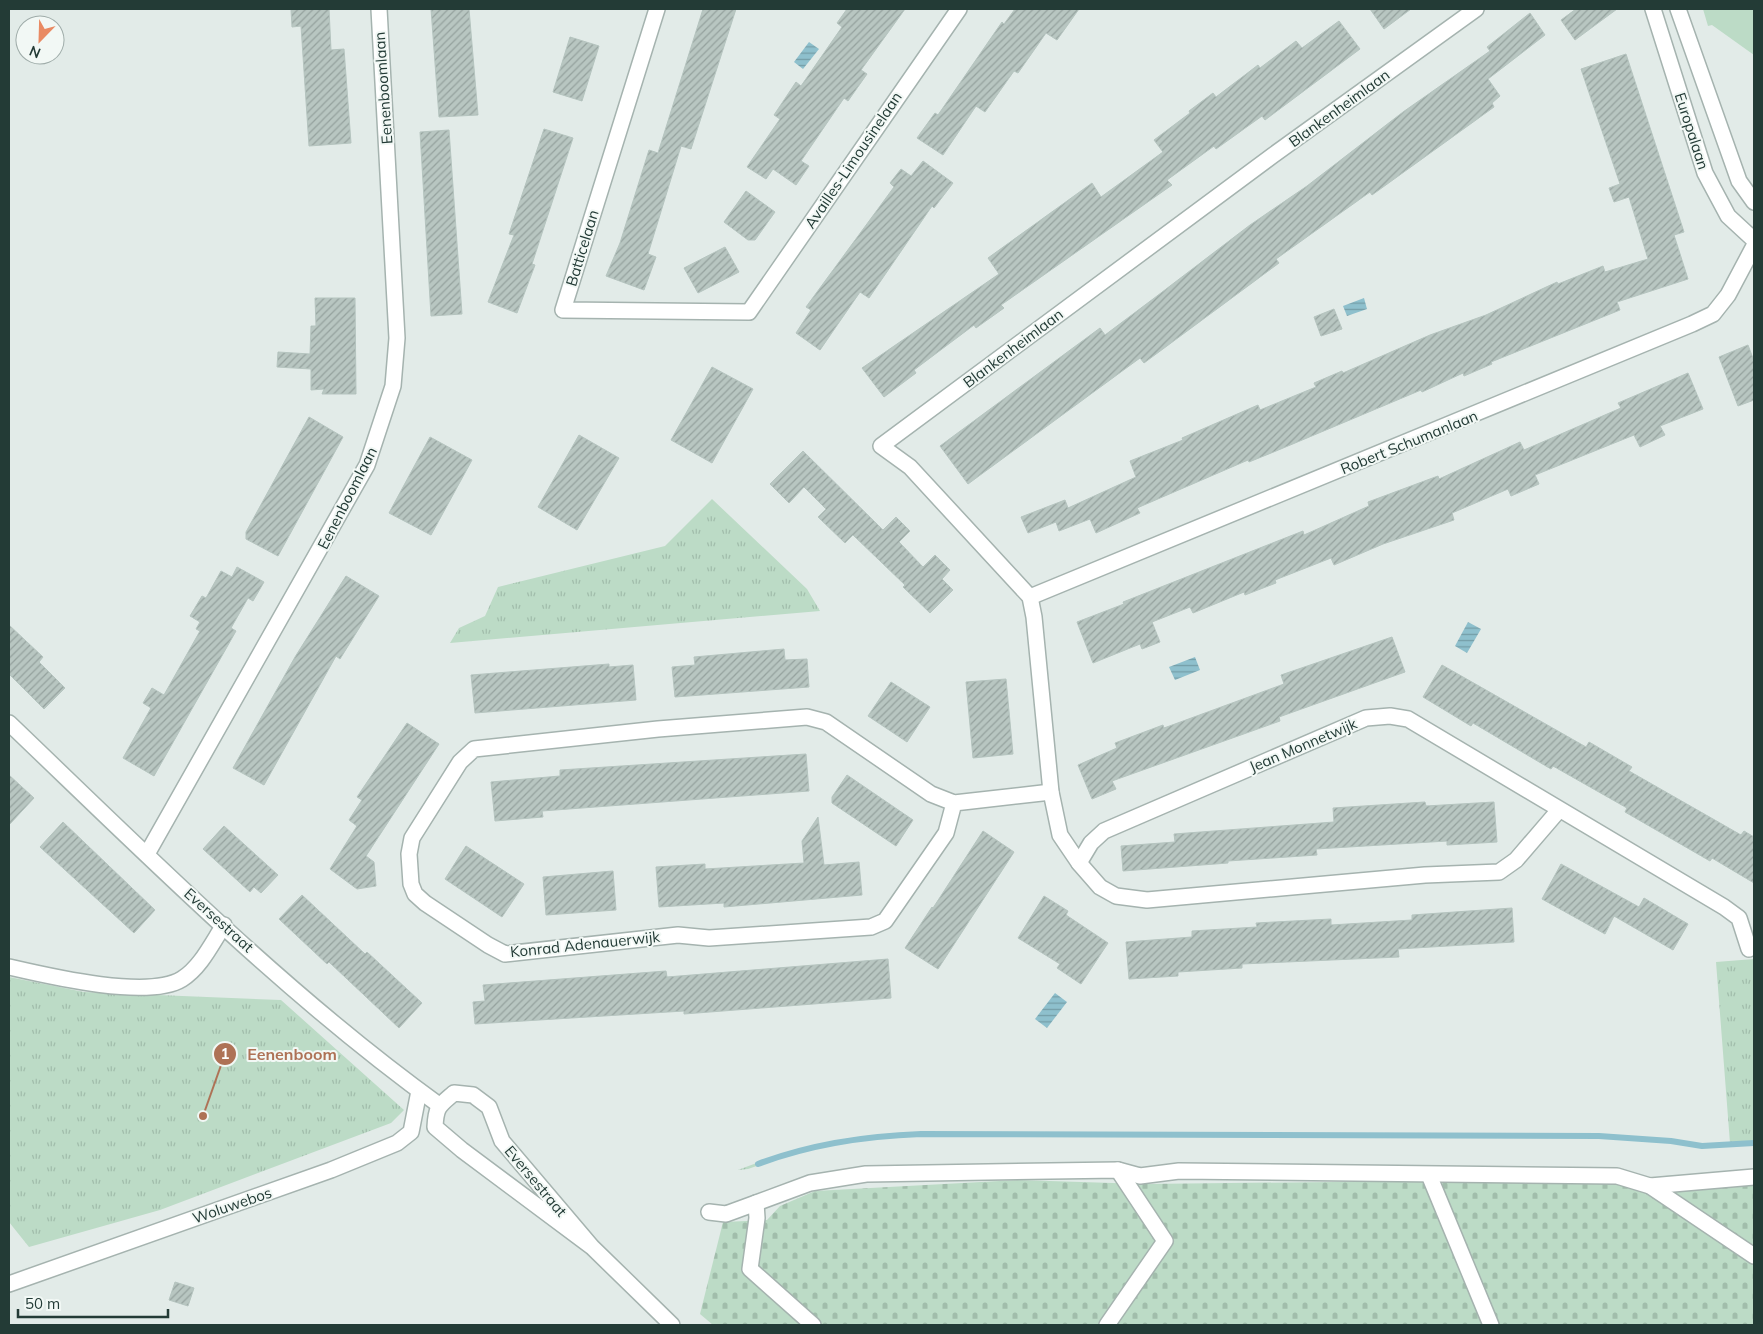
<svg xmlns="http://www.w3.org/2000/svg" width="1763" height="1334" font-family="Mulish,sans-serif">
<style>
.grass{fill:url(#grass-tufts)}
.cemetery{fill:url(#cemetery-stones)}
.garden{fill:#bcdbc6}
.water{fill:url(#water-rules)}
.lines{fill:none;stroke-linecap:round;stroke-linejoin:round}
.stream{stroke:#8ec0cd;stroke-width:6}
.building{fill:url(#building-hatch);stroke:#b5c4bf}
.street-casing{stroke:#a5b3af;stroke-width:18}
.street{stroke:#fff;stroke-width:15}
.labels{text-anchor:middle;dominant-baseline:central;stroke-width:4;stroke-linejoin:round;paint-order:stroke}
.street-label{font-size:15px;fill:#233b36;stroke:#f2f8f5}
.leader{fill:none;stroke:#ae7256;stroke-width:2}
.callout-dot{fill:#ae7256;stroke:#f2f8f5;stroke-width:2}
.mark-label{font-size:15px;text-anchor:middle;font-weight:bold;fill:#fff}
.callout-label{font-size:16px;text-anchor:middle;font-weight:bold;fill:#ae7256;stroke:#f2f8f5;stroke-width:4;stroke-linejoin:round;paint-order:stroke}
</style>
<defs>
<pattern id="grass-tufts" width="24" height="20" patternUnits="userSpaceOnUse" patternTransform="scale(1.25)"><rect width="24" height="20" fill="#bcdbc6"/><path d="M3 7l-1-3M5 7V3M7 7l1-3M15 17l-1-3M17 17v-4M19 17l1-3" fill="none" stroke="#a1bdab"/></pattern>
<pattern id="cemetery-stones" width="16" height="16" patternUnits="userSpaceOnUse" patternTransform="scale(1.25)"><rect width="16" height="16" fill="#bcdbc6"/><path d="M2 7V4a2 2 0 0 1 4 0v3zM10 15v-3a2 2 0 0 1 4 0v3z" fill="#a1bdab"/></pattern>
<pattern id="water-rules" width="6" height="5" patternUnits="userSpaceOnUse" patternTransform="scale(1.25)"><rect width="6" height="5" fill="#8ec0cd"/><path d="M0 2.5h6" fill="none" stroke="#749da7"/></pattern>
<pattern id="building-hatch" width="6" height="6" patternUnits="userSpaceOnUse" patternTransform="scale(1.25)"><rect width="6" height="6" fill="#b8c6c1"/><path d="M-1 1l2-2M0 6l6-6M5 7l2-2" fill="none" stroke="#95a29e"/></pattern>
</defs>
<rect width="100%" height="100%" fill="#e2ebe8"/>
<g class="grass">
<path d="M 712,499 L 807,589 L 820,611 L 450,643 L 459,628 L 485,616 L 498,587 L 665,546 Z"/>
<path d="M 1754,959 L 1754,1144 L 1702,1148 L 1671,1143 L 1600,1137 L 894,1136 L 810,1148 L 748,1169 L 738,1170 C 803,1145 852,1134 921,1132 L 1600,1135 L 1671,1140 L 1702,1144 L 1730,1143 L 1716,962 Z"/>
<path d="M 9,977 L 84,992 L 281,1000 L 404,1110 L 391,1123 L 160,1210 L 29,1247 L 9,1222 Z"/>
</g>
<path class="cemetery" d="M 1754,1170 L 1754,1325 L 713,1325 L 700,1314 L 723,1222 L 767,1220 L 780,1206 L 815,1191 L 1018,1180 L 1144,1184 L 1421,1181 L 1621,1183 L 1649,1193 L 1665,1176 Z"/>
<path class="garden" d="M 1703,9 L 1754,9 L 1754,55 L 1712,25 L 1708,26 Z"/>
<g class="water">
<path d="M 809,42 L 819,49 L 803,69 L 794,62 Z"/>
<path d="M 1364,298 L 1367,309 L 1347,316 L 1343,306 Z"/>
<path d="M 1468,622 L 1481,629 L 1467,653 L 1455,646 Z"/>
<path d="M 1195,657 L 1200,670 L 1175,680 L 1169,667 Z"/>
<path d="M 1055,993 L 1067,1002 L 1047,1028 L 1035,1019 Z"/>
</g>
<g class="lines">
<path class="stream" d="M 758,1164 C 811,1144 865,1136 921,1134 L 1599,1136 L 1671,1141 L 1702,1146 L 1754,1143"/>
</g>
<g class="building">
<path d="M 291,9 L 329,9 L 331,50 L 344,49 L 351,143 L 309,146 L 301,26 L 292,27 Z"/>
<path d="M 431,9 L 469,9 L 478,115 L 439,117 Z"/>
<path d="M 703,9 L 736,9 L 691,149 L 681,146 L 648,254 L 656,257 L 644,290 L 606,276 L 620,243 L 649,150 L 658,153 Z"/>
<path d="M 847,9 L 905,9 L 861,70 L 867,74 L 848,101 L 844,98 L 801,161 L 809,166 L 796,185 L 773,169 L 766,179 L 747,167 L 780,119 L 774,115 L 796,82 L 801,86 L 842,27 L 837,23 Z"/>
<path d="M 1015,9 L 1079,9 L 1057,40 L 1046,33 L 1018,73 L 1014,71 L 985,112 L 976,106 L 943,155 L 917,138 L 935,113 L 938,115 L 1002,22 L 1004,24 Z"/>
<path d="M 1370,9 L 1411,9 L 1384,29 Z"/>
<path d="M 1576,9 L 1617,9 L 1575,40 L 1561,20 Z"/>
<path d="M 1530,13 L 1545,35 L 1488,79 L 1500,96 L 1492,103 L 1494,107 L 1372,195 L 1370,192 L 1276,259 L 1279,263 L 1144,363 L 1140,358 L 968,484 L 940,446 L 1100,328 L 1105,335 L 1153,299 L 1250,225 L 1307,186 L 1403,112 L 1490,51 L 1487,47 Z"/>
<path d="M 1339,21 L 1360,49 L 1265,120 L 1262,116 L 1216,149 L 1214,146 L 1167,180 L 1172,185 L 1001,305 L 1004,308 L 976,328 L 974,325 L 914,370 L 916,373 L 884,397 L 862,368 L 999,274 L 988,258 L 1092,183 L 1101,197 L 1163,152 L 1154,140 L 1190,113 L 1189,111 L 1213,93 L 1216,97 L 1258,65 L 1260,68 L 1296,41 L 1302,48 Z"/>
<path d="M 570,37 L 599,46 L 582,101 L 553,92 Z"/>
<path d="M 1626,54 L 1684,232 L 1674,235 L 1688,279 L 1617,302 L 1620,310 L 1491,362 L 1492,364 L 1464,376 L 1463,373 L 1422,392 L 1421,390 L 1276,451 L 1249,462 L 1248,460 L 1137,508 L 1140,513 L 1096,533 L 1090,519 L 1059,531 L 1056,522 L 1028,533 L 1021,517 L 1065,500 L 1068,508 L 1136,477 L 1130,461 L 1183,440 L 1182,438 L 1258,405 L 1260,410 L 1316,387 L 1314,383 L 1342,371 L 1343,373 L 1430,335 L 1486,315 L 1557,282 L 1558,284 L 1603,266 L 1605,272 L 1648,259 L 1629,197 L 1614,202 L 1609,188 L 1620,184 L 1581,69 Z"/>
<path d="M 544,129 L 573,138 L 532,264 L 535,265 L 517,313 L 488,302 L 514,235 L 509,234 Z"/>
<path d="M 449,130 L 462,314 L 431,316 L 420,132 Z"/>
<path d="M 923,161 L 953,183 L 934,208 L 932,206 L 869,298 L 860,292 L 820,350 L 796,333 L 811,310 L 806,307 L 894,187 L 890,183 L 901,169 L 911,176 Z"/>
<path d="M 746,191 L 775,212 L 755,240 L 748,240 L 724,222 Z"/>
<path d="M 725,247 L 739,272 L 698,293 L 684,268 Z"/>
<path d="M 315,298 L 355,298 L 356,394 L 322,394 L 324,389 L 311,390 L 311,369 L 277,367 L 278,352 L 310,354 L 311,326 L 316,326 Z"/>
<path d="M 1334,309 L 1342,329 L 1321,336 L 1314,317 Z"/>
<path d="M 1748,345 L 1754,361 L 1754,400 L 1738,406 L 1719,357 Z"/>
<path d="M 712,367 L 753,389 L 712,463 L 671,440 Z"/>
<path d="M 1688,373 L 1703,409 L 1660,426 L 1665,435 L 1640,447 L 1634,435 L 1535,475 L 1539,484 L 1511,496 L 1508,489 L 1452,513 L 1454,520 L 1383,544 L 1334,565 L 1331,558 L 1275,580 L 1276,583 L 1245,595 L 1244,592 L 1193,613 L 1190,607 L 1152,622 L 1160,642 L 1142,649 L 1140,644 L 1093,663 L 1077,622 L 1124,604 L 1123,602 L 1303,531 L 1304,535 L 1369,506 L 1368,502 L 1438,476 L 1439,479 L 1520,442 L 1524,450 L 1621,408 L 1618,403 Z"/>
<path d="M 309,417 L 343,437 L 278,556 L 246,539 L 246,532 Z"/>
<path d="M 579,435 L 619,458 L 577,530 L 538,507 Z"/>
<path d="M 430,437 L 472,460 L 431,535 L 389,513 Z"/>
<path d="M 803,451 L 883,530 L 896,517 L 910,531 L 899,542 L 923,567 L 935,555 L 950,570 L 942,579 L 953,590 L 930,613 L 903,587 L 905,585 L 853,535 L 845,543 L 818,517 L 826,509 L 804,487 L 789,503 L 770,484 Z"/>
<path d="M 237,567 L 264,582 L 253,601 L 248,598 L 231,628 L 236,631 L 154,776 L 123,758 L 151,708 L 143,703 L 152,688 L 164,695 L 200,631 L 196,629 L 200,622 L 190,616 L 202,596 L 206,598 L 221,571 L 232,577 Z"/>
<path d="M 346,576 L 379,596 L 340,659 L 336,656 L 264,785 L 233,768 L 295,657 Z"/>
<path d="M 9,625 L 43,657 L 39,662 L 65,688 L 44,709 L 9,674 Z"/>
<path d="M 1392,637 L 1405,672 L 1279,717 L 1280,721 L 1112,781 L 1116,789 L 1092,799 L 1078,765 L 1117,748 L 1115,743 L 1163,725 L 1164,728 L 1284,684 L 1281,675 Z"/>
<path d="M 784,649 L 785,660 L 807,659 L 809,687 L 675,697 L 672,667 L 695,665 L 694,657 Z"/>
<path d="M 609,664 L 609,667 L 633,665 L 636,700 L 475,713 L 471,675 Z"/>
<path d="M 1442,665 L 1586,747 L 1589,742 L 1632,767 L 1629,771 L 1741,835 L 1744,831 L 1754,837 L 1754,883 L 1712,858 L 1710,861 L 1625,812 L 1627,808 L 1553,766 L 1551,769 L 1473,723 L 1471,726 L 1423,697 Z"/>
<path d="M 1006,679 L 1013,754 L 973,758 L 966,682 Z"/>
<path d="M 891,682 L 930,707 L 907,742 L 868,716 Z"/>
<path d="M 407,723 L 439,744 L 366,856 L 374,862 L 376,886 L 357,889 L 330,869 L 357,826 L 349,820 L 362,800 L 357,797 Z"/>
<path d="M 806,754 L 809,791 L 542,811 L 543,817 L 495,821 L 491,782 L 560,776 L 560,770 Z"/>
<path d="M 9,775 L 34,798 L 9,825 Z"/>
<path d="M 847,775 L 913,820 L 896,846 L 832,803 L 832,797 Z"/>
<path d="M 1425,802 L 1426,806 L 1494,802 L 1497,842 L 1447,845 L 1447,841 L 1316,849 L 1317,855 L 1228,861 L 1228,863 L 1123,871 L 1121,846 L 1175,842 L 1174,834 L 1334,822 L 1333,808 Z"/>
<path d="M 818,817 L 824,865 L 859,862 L 862,895 L 724,907 L 724,903 L 659,907 L 656,867 L 705,864 L 705,869 L 804,863 L 802,841 Z"/>
<path d="M 63,822 L 155,910 L 134,933 L 40,847 Z"/>
<path d="M 224,826 L 278,875 L 261,893 L 254,887 L 250,892 L 203,849 Z"/>
<path d="M 983,831 L 1014,852 L 938,969 L 905,948 L 932,907 L 933,908 Z"/>
<path d="M 466,846 L 524,884 L 502,917 L 445,879 Z"/>
<path d="M 1561,864 L 1639,907 L 1644,898 L 1688,924 L 1673,950 L 1614,916 L 1605,934 L 1542,899 Z"/>
<path d="M 613,871 L 616,910 L 546,915 L 543,877 Z"/>
<path d="M 302,895 L 365,954 L 367,952 L 422,1003 L 399,1028 L 329,962 L 327,964 L 279,919 Z"/>
<path d="M 1044,896 L 1068,911 L 1066,915 L 1108,943 L 1081,984 L 1057,968 L 1060,964 L 1018,938 Z"/>
<path d="M 1512,908 L 1514,942 L 1398,949 L 1399,957 L 1242,964 L 1242,968 L 1178,972 L 1178,976 L 1129,979 L 1126,942 L 1192,937 L 1192,931 L 1257,927 L 1256,923 L 1331,919 L 1331,925 L 1412,920 L 1412,915 Z"/>
<path d="M 888,959 L 891,998 L 684,1014 L 684,1011 L 475,1024 L 473,1002 L 485,1001 L 483,985 L 666,971 L 667,977 Z"/>
<path d="M 175,1282 L 194,1288 L 188,1306 L 169,1300 Z"/>
</g>
<g class="lines">
<g class="street-casing">
<g id="street">
<path d="M 657,9 L 563,310 L 749,312 L 959,9"/>
<path d="M 1476,9 L 1272,156 L 881,446 L 910,467 L 1030,597 L 1034,617 L 1051,792 L 1060,835 L 1079,863 L 1100,887 L 1116,896 L 1147,900 L 1425,875 L 1499,872 L 1516,860 L 1559,810"/>
<path d="M 1653,9 L 1705,173 L 1728,216 L 1754,240"/>
<path d="M 1678,9 L 1739,181 L 1754,202"/>
<path d="M 1030,597 L 1692,324 L 1713,314 L 1728,295 L 1754,246"/>
<path d="M 9,723 C 146,854 285,994 439,1105"/>
<path d="M 954,803 L 946,833 L 885,921 L 871,927 L 709,938 L 678,935 L 505,954 L 488,945 L 425,903 L 415,894 L 411,884 L 409,854 L 412,838 L 460,762 L 474,749 L 658,729 L 807,717 L 826,722 L 931,794 L 954,803 L 1051,792"/>
<path d="M 147,854 L 367,465 L 393,386 L 397,338 L 379,9"/>
<path d="M 1079,863 L 1091,843 L 1104,831 L 1366,718 L 1390,716 L 1408,719 L 1724,907 L 1739,918 L 1749,949"/>
<path d="M 9,967 C 48,976 148,1000 182,979 C 201,967 212,943 224,925"/>
<path d="M 1429,1175 L 1491,1325"/>
<path d="M 1650,1186 L 1754,1177"/>
<path d="M 756,1203 L 810,1183 L 866,1174 L 1118,1170 L 1140,1176 L 1179,1171 L 1617,1176 L 1650,1186 L 1754,1256"/>
<path d="M 709,1212 L 726,1214 L 756,1203 L 757,1218 L 750,1269 L 813,1325"/>
<path d="M 592,1247 L 462,1150 L 435,1127 C 436,1106 439,1106 454,1093 L 473,1095 L 489,1107 L 502,1141 L 592,1247 L 672,1325"/>
<path d="M 9,1284 L 331,1170 L 397,1143 L 411,1132 L 419,1091"/>
<path d="M 1107,1325 L 1165,1241 L 1118,1170"/>
</g>
</g>
<use href="#street" class="street"/>
</g>
<g class="labels">
<g class="street-label">
<text transform="translate(383 88) rotate(-94)">Eenenboomlaan</text>
<text transform="translate(1339 108) rotate(-36)">Blankenheimlaan</text>
<text transform="translate(1692 131) rotate(72)">Europalaan</text>
<text transform="translate(853 160) rotate(-56)">Availles-Limousinelaan</text>
<text transform="translate(582 248) rotate(-73)">Batticelaan</text>
<text transform="translate(1013 348) rotate(-37)">Blankenheimlaan</text>
<text transform="translate(1409 442) rotate(-22)">Robert Schumanlaan</text>
<text transform="translate(347 498) rotate(-63)">Eenenboomlaan</text>
<text transform="translate(1303 745) rotate(-23)">Jean Monnetwijk</text>
<text transform="translate(219 920) rotate(42)">Eversestraat</text>
<text transform="translate(585 944) rotate(-6)">Konrad Adenauerwijk</text>
<text transform="translate(536 1181) rotate(50)">Eversestraat</text>
<text transform="translate(232 1205) rotate(-19)">Woluwebos</text>
</g>
</g>
<path class="leader" d="M203 1116L225 1054"/>
<g class="callout-dot">
<circle cx="203" cy="1116" r="5"/>
<circle cx="225" cy="1054" r="12"/>
</g>
<g class="mark-label">
<text x="225" y="1059">1</text>
</g>
<g class="callout-label">
<text x="292" y="1060">Eenenboom</text>
</g>
<rect width="1763" height="1334" fill="none" stroke="#233b36" stroke-width="20"/>
<g transform="translate(40 40) rotate(203)"><circle r="24" fill="#f2f8f5" stroke="#9faca9"/>
<path d="M0-4L9 19L0 12L-9 19Z" fill="#e98a63"/>
<text y="-8" font-size="14" font-weight="bold" text-anchor="middle" fill="#233b36">N</text>
</g>
<path d="M18 1309v8h150v-8" fill="none" stroke="#233b36" stroke-width="2.5"/>
<text x="25" y="1309" font-size="15" fill="#233b36" stroke="#f2f8f5" stroke-width="4" paint-order="stroke">50 m</text>
</svg>
